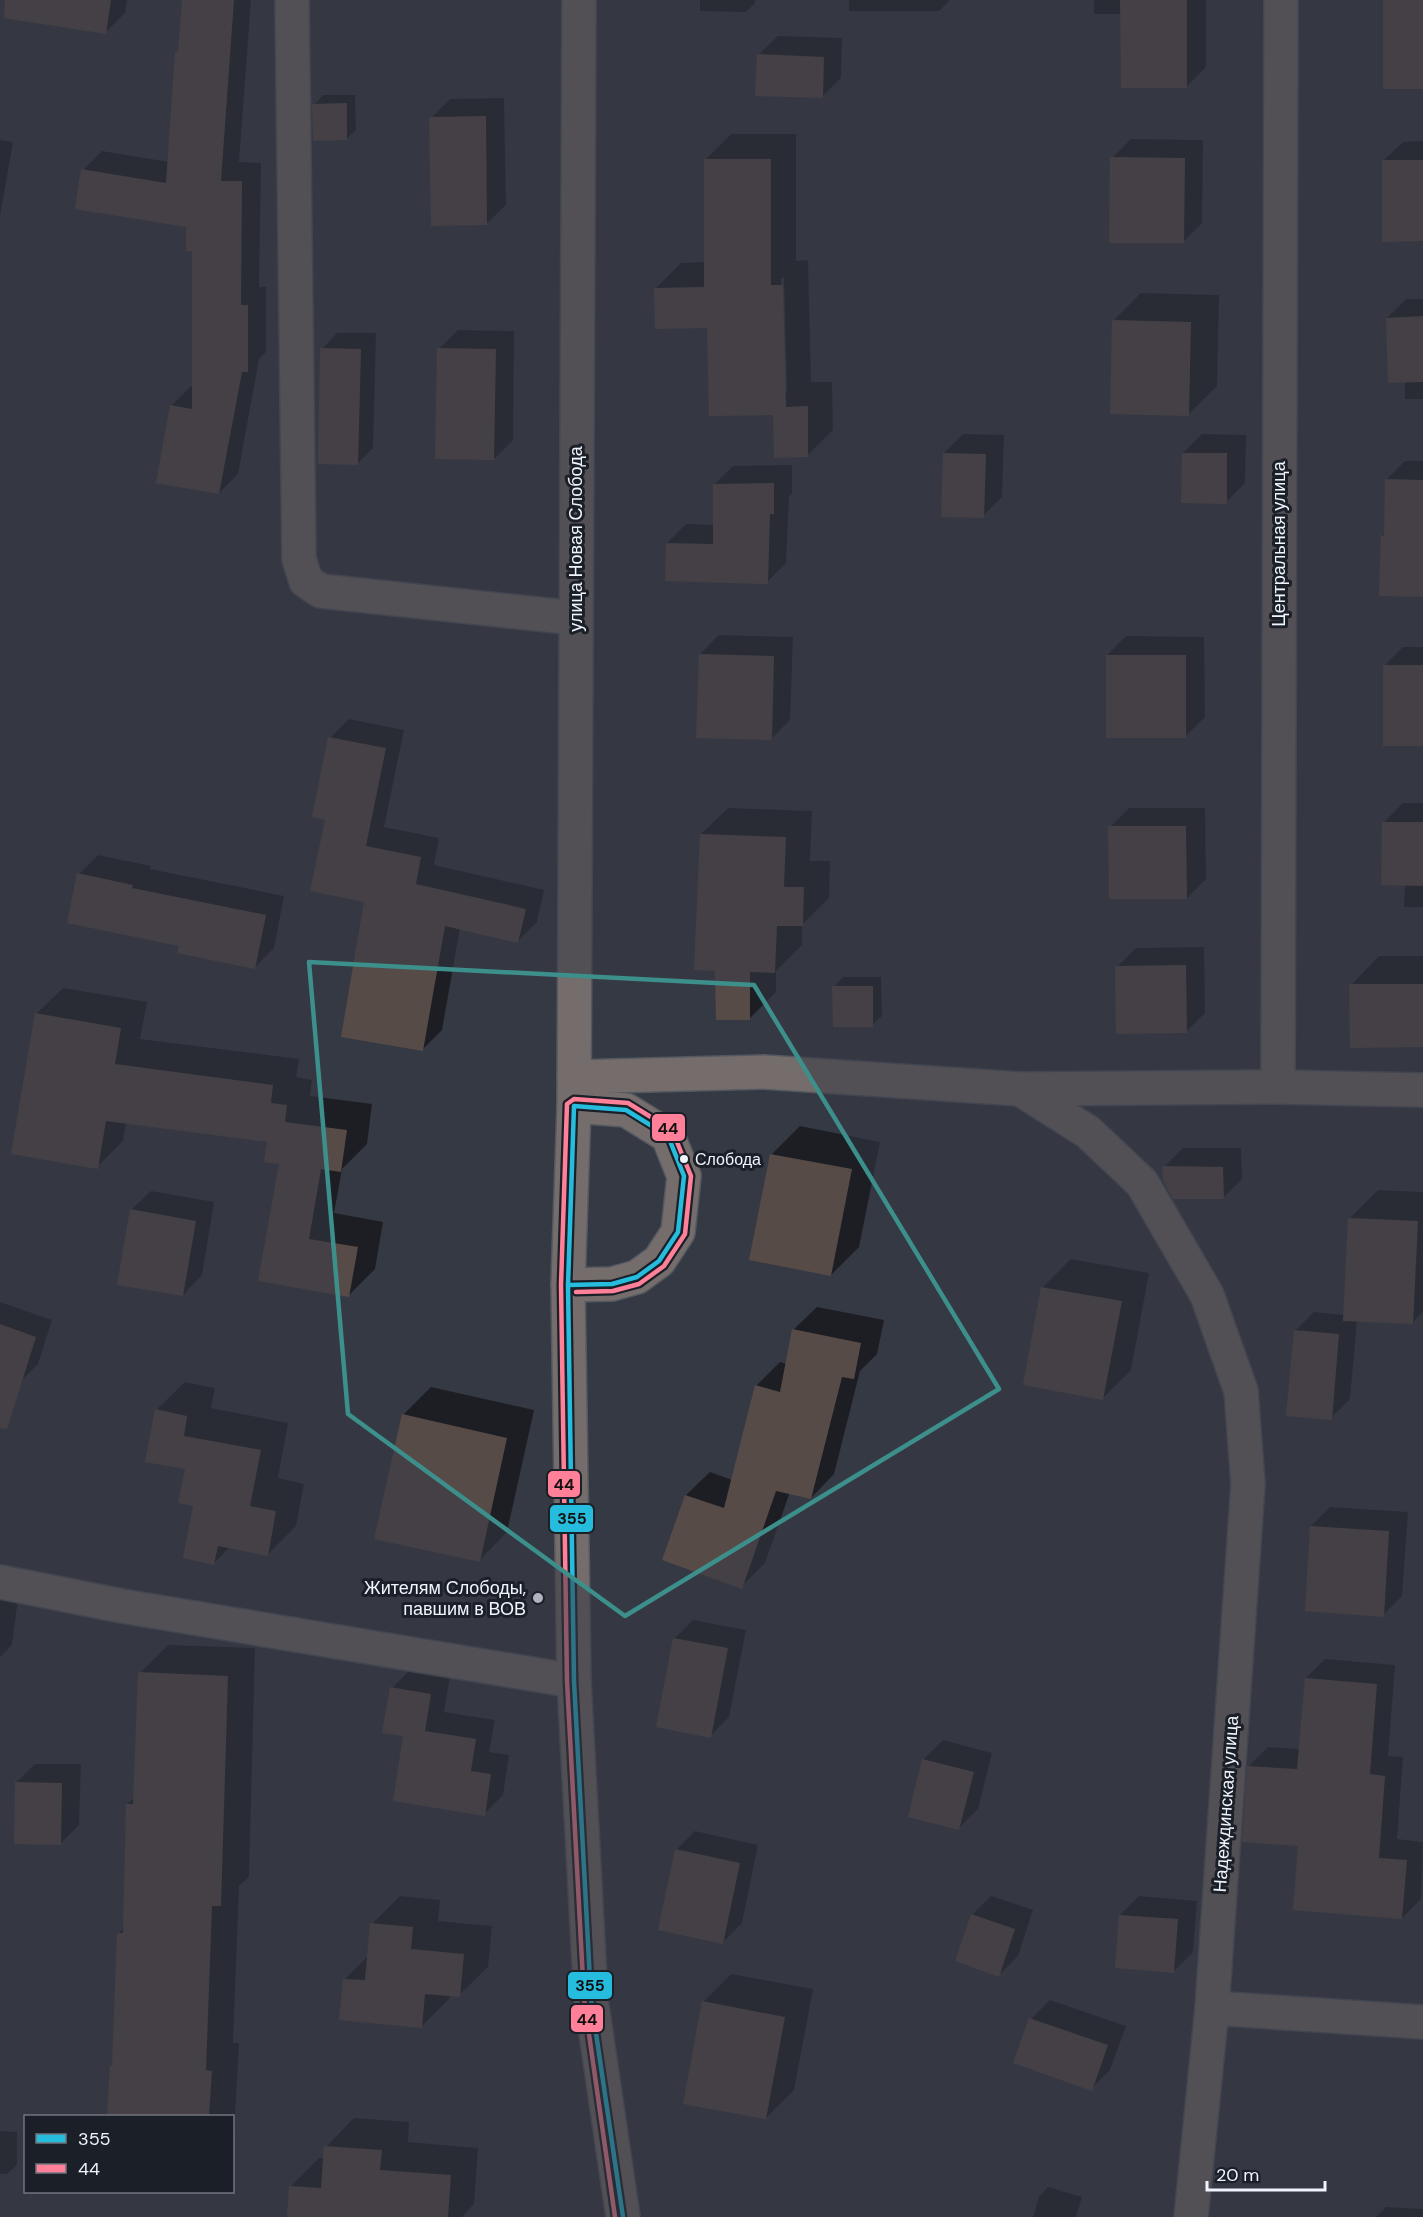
<svg xmlns="http://www.w3.org/2000/svg" width="1423" height="2217" font-family="'DM Sans',sans-serif">
<style>
.shadow{fill:#0007;fill-rule:evenodd}
.building{fill:#574b48}
.lines{fill:none;stroke-linecap:round;stroke-linejoin:round}
.minor-casing{stroke:#545860;stroke-width:36}
.minor{stroke:#756d6c;stroke-width:33}
.bus-1-casing{stroke:#1b1f27;stroke-width:9}
.bus-2-casing{stroke:#1b1f27;stroke-width:9}
.bus-1{stroke:#26bcdd;stroke-width:4.5}
.bus-2{stroke:#ff8098;stroke-width:4.5}
.marked{fill:none;stroke:#3c8f8b;stroke-width:4.5;stroke-linejoin:round}
.bus-dot{fill:#eff4fd;stroke:#1b1f27;stroke-width:2}
.poi-dot{fill:#aeb3bc;stroke:#1b1f27;stroke-width:2}
.labels{text-anchor:middle;dominant-baseline:central;stroke-width:6;stroke-linejoin:round;paint-order:stroke}
.bus-label{font-size:16px;fill:#eff4fd;stroke:#1b1f27;text-anchor:start}
.street-label{font-size:18px;fill:#eff4fd;stroke:#1b1f27}
.poi-label{font-size:18px;fill:#eff4fd;stroke:#1b1f27;text-anchor:end}
.line-badge{stroke:#1b1f27;stroke-width:2}
.pale-badge-label{font-size:16px;text-anchor:middle;font-weight:bold;fill:#111}
</style>
<rect width="100%" height="100%" fill="#353943"/>
<g class="shadow">
<path d="M 62,0 L 127,0 L 125,13 L 106,32 Z"/>
<path d="M 184,0 L 251,0 L 239,162 L 261,163 L 259,287 L 266,287 L 266,352 L 259,359 L 238,474 L 219,493 L 172,405 L 191,386 L 193,387 L 193,249 L 188,225 L 83,170 L 102,151 L 169,162 L 177,53 L 180,49 Z"/>
<path d="M 700,0 L 755,0 L 755,3 L 746,12 L 700,11 Z"/>
<path d="M 849,0 L 950,0 L 939,11 L 849,11 Z"/>
<path d="M 1094,0 L 1206,0 L 1206,67 L 1187,86 L 1122,14 L 1094,14 Z"/>
<path d="M 778,36 L 842,38 L 841,78 L 822,97 L 758,55 Z"/>
<path d="M 323,95 L 355,95 L 356,130 L 346,139 L 314,105 Z"/>
<path d="M 504,98 L 506,205 L 486,224 L 431,118 L 450,99 Z"/>
<path d="M 731,134 L 796,134 L 796,261 L 808,260 L 811,382 L 832,382 L 833,430 L 808,455 L 709,327 L 656,288 L 681,263 L 705,262 L 705,160 ZM 781,278 L 784,278 L 787,391 L 784,391 Z"/>
<path d="M 1131,139 L 1203,140 L 1202,223 L 1183,242 L 1112,158 Z"/>
<path d="M 0,140 L 13,142 L 0,217 Z"/>
<path d="M 1423,141 L 1423,240 L 1383,161 L 1403,142 Z"/>
<path d="M 1141,293 L 1219,295 L 1217,386 L 1189,414 L 1113,321 Z"/>
<path d="M 1406,299 L 1423,299 L 1423,399 L 1405,399 L 1405,381 L 1387,318 Z"/>
<path d="M 458,330 L 514,331 L 513,440 L 494,459 L 439,349 Z"/>
<path d="M 337,333 L 376,333 L 373,448 L 357,464 L 322,349 Z"/>
<path d="M 963,434 L 1004,435 L 1002,497 L 983,516 L 944,453 Z"/>
<path d="M 1202,434 L 1246,435 L 1245,483 L 1226,502 L 1183,453 Z"/>
<path d="M 1405,461 L 1423,461 L 1423,596 L 1382,536 L 1385,533 L 1386,480 Z"/>
<path d="M 792,465 L 792,493 L 789,497 L 786,563 L 767,582 L 667,543 L 686,524 L 714,525 L 714,485 L 733,466 Z"/>
<path d="M 719,635 L 793,637 L 790,720 L 771,739 L 700,654 Z"/>
<path d="M 1126,636 L 1204,637 L 1205,717 L 1186,736 L 1107,655 Z"/>
<path d="M 1403,647 L 1423,647 L 1423,744 L 1384,666 Z"/>
<path d="M 349,719 L 404,730 L 384,827 L 439,838 L 434,865 L 544,890 L 537,922 L 518,941 L 460,928 L 442,1030 L 423,1049 L 365,901 L 330,738 Z"/>
<path d="M 1403,803 L 1423,803 L 1423,907 L 1404,907 L 1405,884 L 1384,822 Z"/>
<path d="M 728,808 L 812,811 L 810,861 L 830,861 L 829,898 L 802,925 L 802,945 L 776,971 L 776,992 L 749,1019 L 717,970 L 701,834 Z"/>
<path d="M 1129,808 L 1205,808 L 1206,879 L 1187,898 L 1110,827 Z"/>
<path d="M 98,855 L 151,866 L 150,869 L 284,896 L 274,948 L 255,967 L 181,945 L 79,874 Z"/>
<path d="M 1204,947 L 1205,1013 L 1186,1032 L 1117,967 L 1136,948 Z"/>
<path d="M 1379,956 L 1423,956 L 1423,1046 L 1351,985 Z"/>
<path d="M 843,977 L 881,977 L 882,1016 L 872,1025 L 834,987 Z"/>
<path d="M 63,988 L 147,1002 L 140,1039 L 299,1059 L 296,1077 L 312,1080 L 310,1096 L 372,1104 L 367,1144 L 342,1169 L 334,1213 L 383,1222 L 375,1269 L 349,1295 L 260,1280 L 281,1163 L 268,1140 L 126,1122 L 123,1141 L 97,1167 L 36,1014 Z"/>
<path d="M 800,1126 L 880,1142 L 859,1247 L 831,1275 L 771,1155 Z"/>
<path d="M 1183,1148 L 1241,1148 L 1242,1179 L 1223,1198 L 1164,1167 Z"/>
<path d="M 1378,1190 L 1423,1192 L 1423,1312 L 1413,1322 L 1357,1320 L 1350,1399 L 1331,1418 L 1295,1331 L 1314,1312 L 1345,1315 L 1350,1218 Z"/>
<path d="M 151,1191 L 214,1202 L 202,1275 L 183,1295 L 131,1210 Z"/>
<path d="M 1071,1259 L 1149,1273 L 1131,1370 L 1103,1398 L 1025,1384 L 1043,1287 Z"/>
<path d="M 0,1302 L 52,1320 L 38,1364 L 21,1381 L 13,1378 L 0,1429 Z"/>
<path d="M 817,1307 L 884,1320 L 877,1354 L 860,1371 L 834,1474 L 811,1498 L 790,1492 L 765,1563 L 741,1587 L 686,1495 L 710,1472 L 732,1480 L 756,1386 L 780,1362 L 787,1364 L 793,1330 Z"/>
<path d="M 185,1382 L 215,1388 L 211,1408 L 288,1423 L 278,1478 L 304,1484 L 296,1526 L 268,1554 L 230,1547 L 214,1563 L 195,1505 L 186,1468 L 156,1410 Z"/>
<path d="M 431,1387 L 534,1410 L 507,1532 L 479,1561 L 403,1415 Z"/>
<path d="M 1330,1507 L 1408,1512 L 1402,1596 L 1383,1615 L 1311,1526 Z"/>
<path d="M 0,1596 L 18,1598 L 12,1645 L 0,1657 Z"/>
<path d="M 693,1620 L 746,1630 L 729,1717 L 710,1736 L 674,1639 Z"/>
<path d="M 168,1645 L 255,1648 L 249,1877 L 239,1886 L 233,2043 L 239,2043 L 234,2135 L 232,2137 L 232,2116 L 109,2116 L 111,2066 L 114,2063 L 119,1933 L 124,1928 L 127,1804 L 135,1797 L 140,1673 Z"/>
<path d="M 1325,1659 L 1395,1665 L 1388,1756 L 1403,1757 L 1397,1839 L 1423,1842 L 1421,1899 L 1402,1918 L 1249,1766 L 1268,1747 L 1300,1749 L 1306,1678 Z"/>
<path d="M 411,1669 L 450,1676 L 444,1712 L 495,1720 L 489,1752 L 509,1755 L 503,1795 L 484,1814 L 405,1735 L 392,1688 Z"/>
<path d="M 943,1740 L 992,1753 L 978,1809 L 959,1828 L 909,1816 L 924,1759 Z"/>
<path d="M 35,1764 L 81,1764 L 79,1825 L 60,1844 L 16,1783 Z"/>
<path d="M 695,1831 L 758,1845 L 742,1923 L 723,1942 L 676,1850 Z"/>
<path d="M 400,1896 L 440,1900 L 438,1921 L 492,1926 L 488,1967 L 459,1995 L 450,1994 L 449,1999 L 421,2027 L 345,1979 L 369,1955 L 372,1924 Z"/>
<path d="M 991,1896 L 1033,1910 L 1018,1956 L 999,1975 L 972,1915 Z"/>
<path d="M 1139,1896 L 1197,1901 L 1193,1952 L 1174,1971 L 1120,1915 Z"/>
<path d="M 731,1974 L 813,1989 L 794,2090 L 766,2118 L 703,2002 Z"/>
<path d="M 1050,2000 L 1126,2026 L 1110,2070 L 1091,2089 L 1015,2062 L 1031,2019 Z"/>
<path d="M 354,2118 L 409,2122 L 408,2142 L 478,2148 L 474,2204 L 462,2217 L 289,2217 L 291,2186 L 319,2158 L 325,2158 L 326,2147 Z"/>
<path d="M 0,2131 L 17,2132 L 17,2165 L 7,2174 L 0,2174 Z"/>
<path d="M 1048,2187 L 1082,2197 L 1076,2217 L 1033,2217 L 1039,2197 Z"/>
<path d="M 1386,2207 L 1423,2209 L 1423,2217 L 1376,2217 Z"/>
</g>
<g class="building">
<path d="M 5,0 L 111,0 L 106,34 L 4,18 Z"/>
<path d="M 182,0 L 234,0 L 221,181 L 242,181 L 241,305 L 248,305 L 248,372 L 242,372 L 219,494 L 156,483 L 170,405 L 192,409 L 192,251 L 186,251 L 186,227 L 75,209 L 81,169 L 166,183 L 175,52 L 178,52 Z"/>
<path d="M 1120,0 L 1187,0 L 1187,88 L 1121,88 Z"/>
<rect x="1383" y="0" width="40" height="89"/>
<path d="M 757,54 L 824,57 L 823,98 L 755,96 Z"/>
<path d="M 347,103 L 347,140 L 313,141 L 312,104 Z"/>
<path d="M 486,116 L 487,225 L 431,226 L 429,117 Z"/>
<path d="M 1110,157 L 1185,158 L 1184,243 L 1109,243 Z"/>
<path d="M 704,159 L 771,159 L 771,285 L 783,285 L 786,407 L 808,406 L 808,457 L 774,458 L 773,415 L 709,416 L 707,328 L 655,329 L 654,288 L 704,287 Z"/>
<path d="M 1382,160 L 1423,160 L 1423,241 L 1382,242 Z"/>
<path d="M 1423,316 L 1423,382 L 1388,383 L 1386,318 Z"/>
<path d="M 1112,320 L 1191,322 L 1189,416 L 1110,414 Z"/>
<path d="M 320,348 L 361,349 L 358,465 L 318,464 Z"/>
<path d="M 437,348 L 496,349 L 494,460 L 435,459 Z"/>
<path d="M 943,453 L 986,454 L 984,518 L 941,517 Z"/>
<path d="M 1182,453 L 1227,453 L 1227,504 L 1181,503 Z"/>
<path d="M 1385,479 L 1423,480 L 1423,597 L 1379,596 L 1381,535 L 1384,536 Z"/>
<path d="M 774,483 L 774,514 L 770,514 L 768,584 L 665,581 L 666,543 L 713,544 L 713,484 Z"/>
<path d="M 699,654 L 774,656 L 772,740 L 696,738 Z"/>
<rect x="1106" y="655" width="80" height="83"/>
<rect x="1383" y="665" width="40" height="81"/>
<path d="M 328,737 L 386,748 L 366,846 L 421,857 L 416,884 L 526,909 L 518,943 L 445,926 L 423,1051 L 341,1037 L 364,902 L 310,891 L 325,820 L 312,817 Z"/>
<path d="M 1382,822 L 1423,822 L 1423,886 L 1381,885 Z"/>
<path d="M 1108,826 L 1186,826 L 1187,899 L 1109,899 Z"/>
<path d="M 700,834 L 786,837 L 784,887 L 804,887 L 803,926 L 777,926 L 775,973 L 750,972 L 750,1020 L 716,1020 L 715,971 L 694,970 Z"/>
<path d="M 77,873 L 133,885 L 132,888 L 266,915 L 255,969 L 177,953 L 179,946 L 67,923 Z"/>
<path d="M 1186,965 L 1187,1033 L 1116,1034 L 1115,966 Z"/>
<path d="M 1349,984 L 1423,984 L 1423,1047 L 1350,1048 Z"/>
<path d="M 832,986 L 873,986 L 873,1027 L 833,1027 Z"/>
<path d="M 35,1013 L 121,1028 L 115,1064 L 273,1085 L 271,1103 L 287,1105 L 285,1122 L 347,1130 L 341,1172 L 321,1169 L 309,1239 L 358,1247 L 349,1297 L 258,1281 L 279,1164 L 264,1162 L 267,1142 L 106,1121 L 98,1169 L 11,1154 Z"/>
<path d="M 770,1154 L 852,1169 L 831,1276 L 749,1260 Z"/>
<path d="M 1162,1166 L 1223,1167 L 1224,1199 L 1173,1199 L 1163,1181 Z"/>
<path d="M 130,1209 L 196,1221 L 183,1296 L 117,1285 Z"/>
<path d="M 1348,1218 L 1418,1221 L 1413,1324 L 1343,1321 Z"/>
<path d="M 1041,1287 L 1122,1301 L 1103,1400 L 1023,1385 Z"/>
<path d="M 0,1324 L 36,1337 L 7,1429 L 0,1428 Z"/>
<path d="M 792,1329 L 861,1343 L 854,1379 L 842,1377 L 811,1499 L 776,1491 L 742,1589 L 662,1560 L 685,1495 L 724,1508 L 755,1385 L 780,1392 Z"/>
<path d="M 1294,1330 L 1339,1334 L 1332,1420 L 1286,1416 Z"/>
<path d="M 155,1409 L 187,1416 L 184,1436 L 261,1450 L 250,1506 L 276,1511 L 268,1556 L 218,1546 L 214,1565 L 183,1558 L 193,1506 L 178,1503 L 185,1469 L 145,1462 Z"/>
<path d="M 402,1414 L 507,1438 L 480,1562 L 374,1539 Z"/>
<path d="M 1310,1526 L 1389,1531 L 1384,1617 L 1305,1611 Z"/>
<path d="M 673,1638 L 728,1648 L 711,1738 L 656,1727 Z"/>
<path d="M 138,1672 L 228,1676 L 221,1906 L 212,1906 L 206,2070 L 212,2071 L 209,2116 L 107,2116 L 110,2065 L 112,2066 L 117,1933 L 123,1933 L 126,1804 L 133,1804 Z"/>
<path d="M 1305,1678 L 1377,1684 L 1370,1774 L 1385,1776 L 1379,1858 L 1407,1860 L 1402,1919 L 1293,1910 L 1298,1846 L 1242,1842 L 1247,1766 L 1297,1769 Z"/>
<path d="M 390,1687 L 431,1694 L 425,1731 L 476,1739 L 471,1771 L 491,1774 L 485,1816 L 393,1801 L 403,1736 L 382,1733 Z"/>
<path d="M 922,1759 L 974,1772 L 959,1830 L 908,1817 Z"/>
<path d="M 15,1782 L 62,1783 L 61,1845 L 14,1844 Z"/>
<path d="M 675,1849 L 740,1863 L 723,1944 L 658,1930 Z"/>
<path d="M 971,1914 L 1015,1929 L 999,1977 L 955,1961 Z"/>
<path d="M 1119,1915 L 1178,1919 L 1174,1973 L 1115,1968 Z"/>
<path d="M 370,1923 L 413,1927 L 411,1949 L 464,1954 L 460,1997 L 425,1994 L 422,2028 L 339,2020 L 343,1979 L 365,1980 Z"/>
<path d="M 702,2001 L 785,2017 L 766,2119 L 683,2104 Z"/>
<path d="M 1029,2018 L 1108,2045 L 1092,2091 L 1013,2063 Z"/>
<path d="M 324,2146 L 382,2150 L 380,2170 L 451,2175 L 448,2217 L 287,2217 L 289,2186 L 321,2188 Z"/>
</g>
<g class="lines">
<g class="minor-casing">
<g id="minor">
<path d="M 292,0 L 299,559 L 306,581 L 321,591 L 575,618"/>
<path d="M 579,0 L 574,1106 L 568,1285 L 574,1681 L 591,1999 L 623,2217"/>
<path d="M 574,1077 L 764,1072 L 1020,1089 L 1278,1087 L 1423,1090"/>
<path d="M 1278,1087 L 1281,0"/>
<path d="M 1020,1089 L 1088,1132 L 1142,1183 L 1207,1295 L 1241,1391 L 1248,1484 L 1212,2008 L 1191,2217"/>
<path d="M 568,1285 L 612,1284 L 637,1277 L 659,1261 L 678,1232 L 684,1176 L 668,1136 L 626,1110 L 574,1106"/>
<path d="M 0,1582 L 122,1606 L 574,1681"/>
<path d="M 1212,2008 L 1423,2022"/>
</g>
</g>
<use href="#minor" class="minor"/>
<g class="bus-1-casing">
<g id="bus-1">
<path d="M 574,1106 L 626,1110 L 668,1136 L 684,1176 L 678,1232 L 659,1261 L 637,1277 L 612,1284 L 568,1285 Z"/>
<path d="M 568,1285 L 574,1681 L 591,1999 L 623,2217"/>
</g>
</g>
<g class="bus-2-casing">
<path id="bus-2" d="M 576,1292 L 613,1291 L 639,1284 L 664,1266 L 685,1234 L 691,1176 L 672,1130 L 628,1103 L 574,1099 L 567,1104 L 561,1285 L 567,1681 L 584,1999 L 615,2217"/>
</g>
<use href="#bus-1" class="bus-1"/>
<use href="#bus-2" class="bus-2"/>
</g>
<path d="M0 0H1423V2217H0ZM 309,962 L 754,985 L 999,1389 L 625,1616 L 348,1414 Z" fill="#353943" fill-opacity=".55" fill-rule="evenodd"/>
<path class="marked" d="M 309,962 L 754,985 L 999,1389 L 625,1616 L 348,1414 Z"/>
<circle class="bus-dot" cx="684" cy="1159" r="5"/>
<circle class="poi-dot" cx="538" cy="1598" r="6"/>
<g class="labels">
<g class="bus-label">
<text x="695" y="1159">Слобода</text>
</g>
<g class="street-label">
<text transform="translate(576 539) rotate(-90)">улица Новая Слобода</text>
<text transform="translate(1279 544) rotate(-90)">Центральная улица</text>
<text transform="translate(1226 1804) rotate(-86)">Надеждинская улица</text>
</g>
<g class="poi-label">
<text x="526" y="1588">Жителям Слободы,<tspan x="526" dy="21">павшим в ВОВ</tspan></text>
</g>
</g>
<g class="line-badge">
<rect x="651" y="1113" width="35" height="29" rx="6" fill="#ff8098"/>
<rect x="547" y="1470" width="34" height="28" rx="6" fill="#ff8098"/>
<rect x="549" y="1504" width="45" height="29" rx="6" fill="#26bcdd"/>
<rect x="567" y="1971" width="46" height="29" rx="6" fill="#26bcdd"/>
<rect x="570" y="2004" width="34" height="29" rx="6" fill="#ff8098"/>
</g>
<g class="pale-badge-label">
<text x="668" y="1134">44</text>
<text x="564" y="1490">44</text>
<text x="572" y="1524">355</text>
<text x="590" y="1991">355</text>
<text x="587" y="2025">44</text>
</g>
<rect x="24" y="2115" width="210" height="78" fill="#1b1f27" stroke="#70747d" stroke-width="1.5"/>
<rect x="36" y="2134" width="30" height="9" fill="#26bcdd" stroke="#70747d" stroke-width="1.5"/>
<text x="78" y="2145" font-size="18" fill="#eff4fd">355</text>
<rect x="36" y="2164" width="30" height="9" fill="#ff8098" stroke="#70747d" stroke-width="1.5"/>
<text x="78" y="2175" font-size="18" fill="#eff4fd">44</text>
<path d="M1207 2181v9h118v-9" fill="none" stroke="#eff4fd" stroke-width="3"/>
<text x="1216" y="2181" font-size="18" fill="#eff4fd" stroke="#1b1f27" stroke-width="4.5" paint-order="stroke">20 m</text>
</svg>
